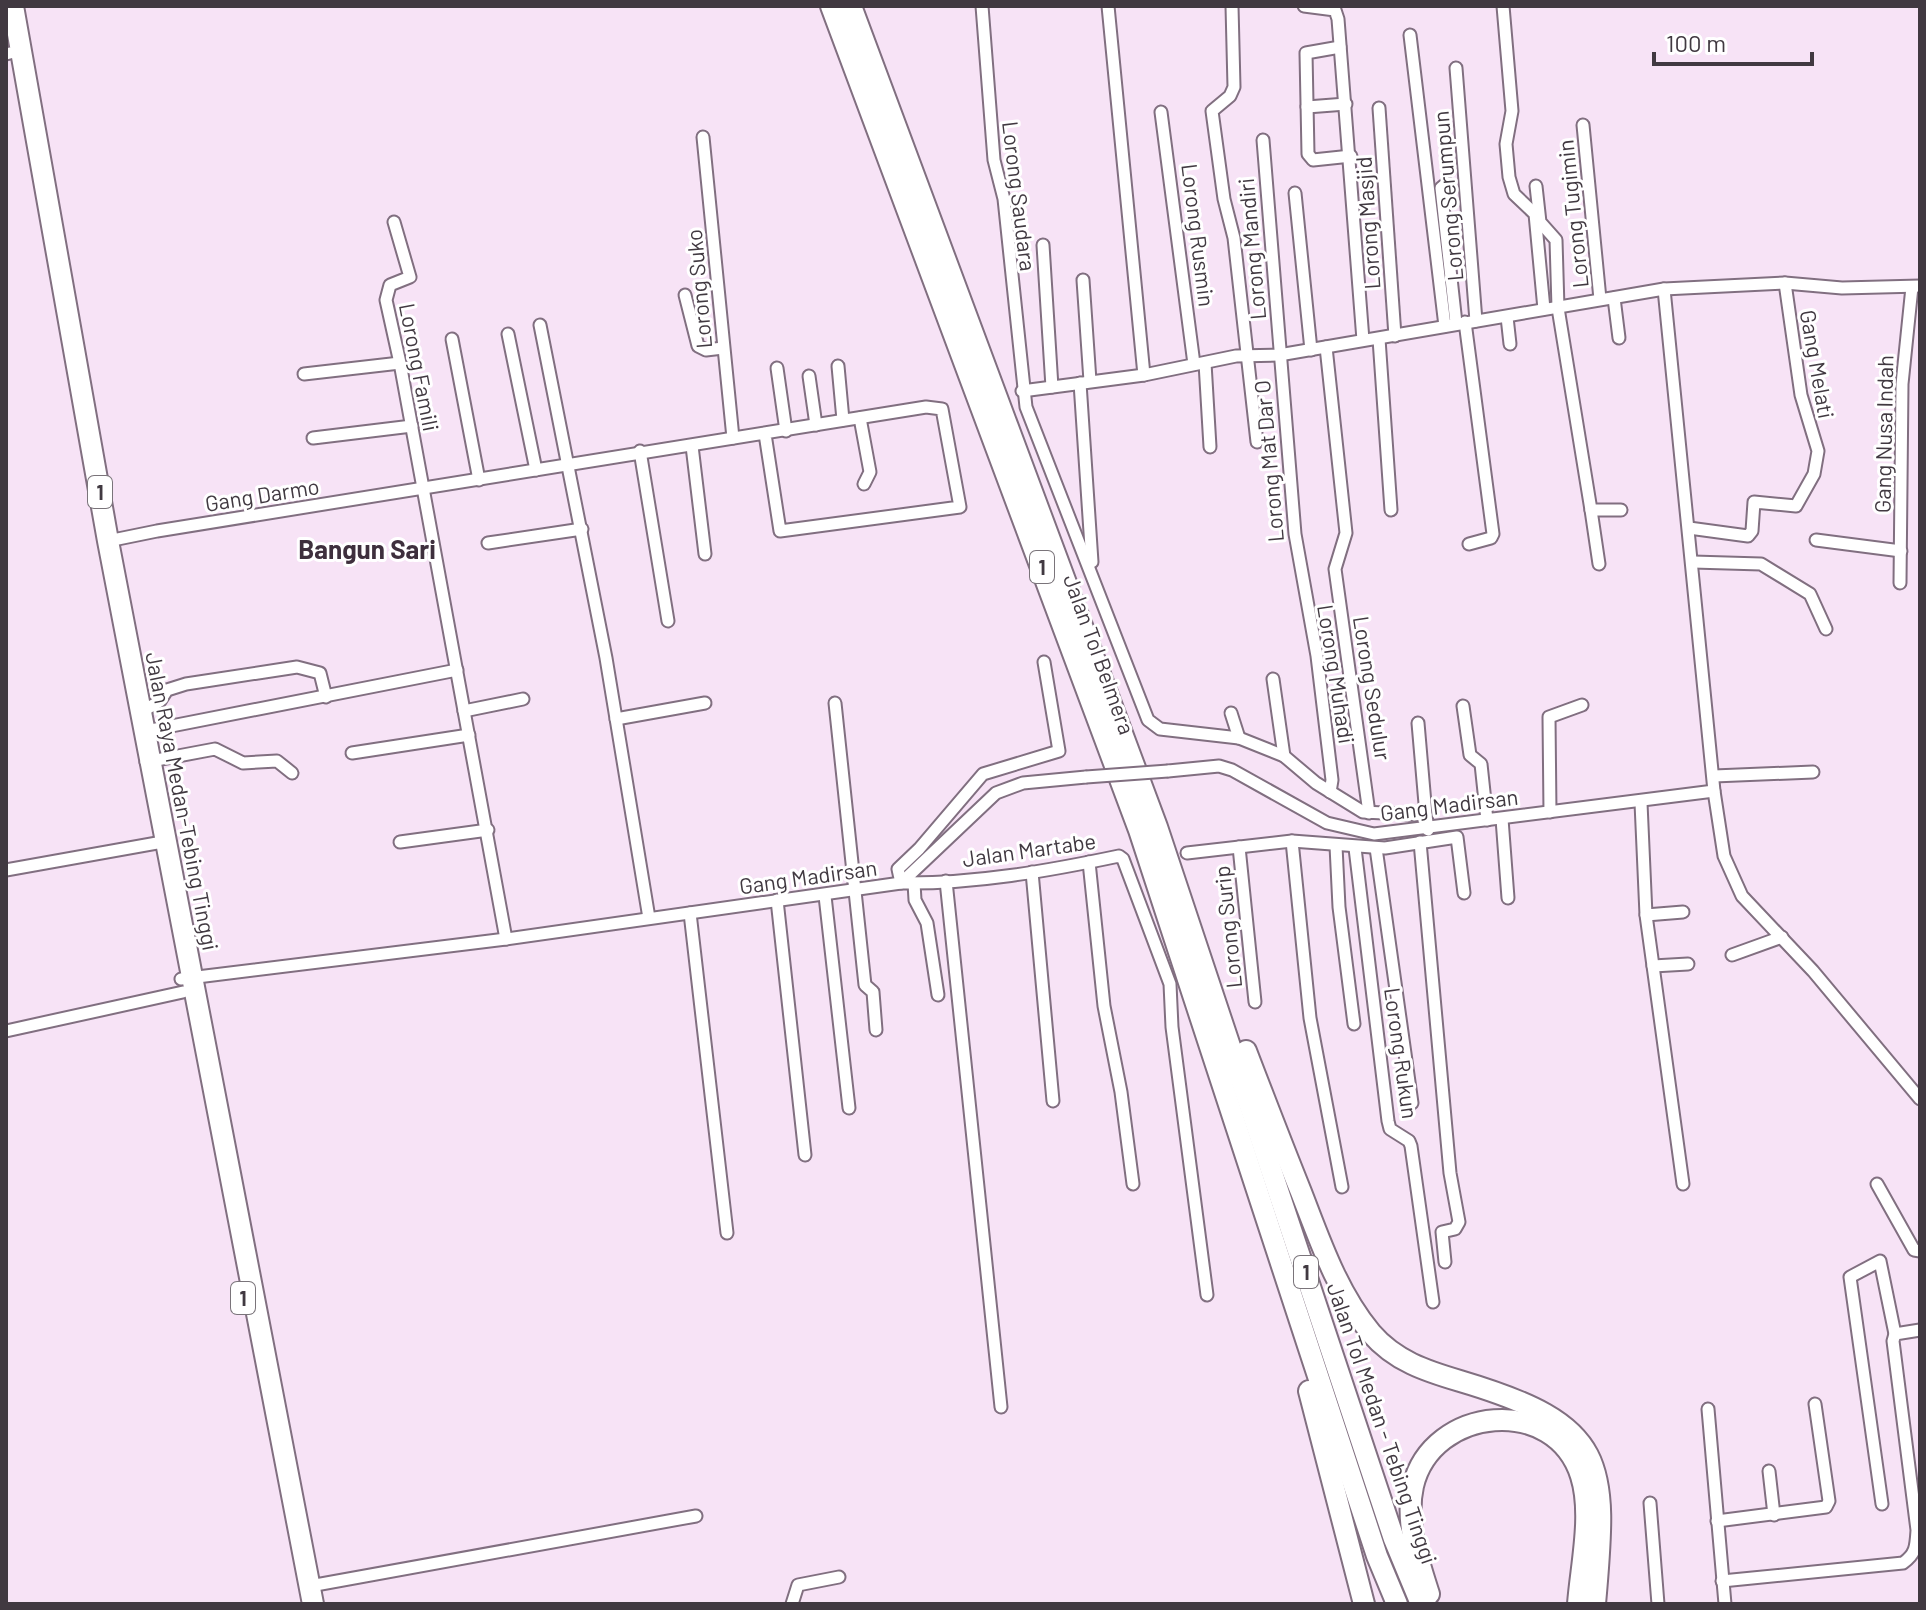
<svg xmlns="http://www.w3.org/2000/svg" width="1926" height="1610" font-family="Barlow,sans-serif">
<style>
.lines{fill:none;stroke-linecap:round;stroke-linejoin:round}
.street-casing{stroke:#816f80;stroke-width:15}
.highway-casing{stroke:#816f80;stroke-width:24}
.street{stroke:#fff;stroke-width:11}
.highway{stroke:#fff;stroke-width:20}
.street-bridge-casing{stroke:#816f80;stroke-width:15;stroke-linecap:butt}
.street-bridge{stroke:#fff;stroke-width:11}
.labels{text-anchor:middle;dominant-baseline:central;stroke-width:6;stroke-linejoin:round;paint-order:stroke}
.shield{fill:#fff;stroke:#7a747a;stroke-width:2}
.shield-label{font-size:20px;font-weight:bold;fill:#413941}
.street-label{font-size:22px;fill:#413941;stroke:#fff}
.quarter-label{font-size:26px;font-weight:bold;fill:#3e2f3d;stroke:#fff}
</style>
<rect width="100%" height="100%" fill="#f7e3f6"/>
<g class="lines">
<g class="street-casing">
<g id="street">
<path d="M 982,6 L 994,160 L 1004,199 L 1026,407 L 1148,720 L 1160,729 L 1239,738 L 1284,756 L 1316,783 L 1363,812 L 1426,815 L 1428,830"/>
<path d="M 1108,6 L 1144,375"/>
<path d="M 1232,6 L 1234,87 L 1230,96 L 1212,111 L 1224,199 L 1234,238 L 1257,442"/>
<path d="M 1304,6 L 1335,10 L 1338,19 L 1363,340"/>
<path d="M 1503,6 L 1512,111 L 1506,144 L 1509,177 L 1514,194 L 1535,214 L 1544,309"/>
<path d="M 1410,35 L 1445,326"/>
<path d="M 1340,47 L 1306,53 L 1308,154 L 1313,160 L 1351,156"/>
<path d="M 6,54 L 10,53"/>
<path d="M 1456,68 L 1476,321"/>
<path d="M 1307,107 L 1346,104"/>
<path d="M 1379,108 L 1395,336"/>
<path d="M 1161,112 L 1194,364"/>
<path d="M 1583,125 L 1600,299"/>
<path d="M 703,137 L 733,438"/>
<path d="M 1263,140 L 1295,534 L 1317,656 L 1332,780 L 1330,792"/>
<path d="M 1447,183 L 1441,188 L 1456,323"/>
<path d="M 1536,186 L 1540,222 L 1556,240 L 1558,308 L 1591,510 L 1621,510"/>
<path d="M 1295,193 L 1311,350"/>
<path d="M 394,222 L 410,277 L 390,285 L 386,300 L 400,363 L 506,939"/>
<path d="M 1043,245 L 1052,387"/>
<path d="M 1083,280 L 1090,381"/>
<path d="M 1664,289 L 1714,791 L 1724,856 L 1742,896 L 1813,971 L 1920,1099"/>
<path d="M 685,295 L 698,346 L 706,350 L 723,348"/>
<path d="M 1614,298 L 1619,338"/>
<path d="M 1507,317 L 1510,344"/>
<path d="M 1465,322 L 1493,534 L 1491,538 L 1469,544"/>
<path d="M 540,325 L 606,658 L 649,918"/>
<path d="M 508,334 L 536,470"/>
<path d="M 452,339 L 479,480"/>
<path d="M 1379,339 L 1391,510"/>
<path d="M 1326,347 L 1346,533 L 1335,569 L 1369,813"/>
<path d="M 1205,363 L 1210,447"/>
<path d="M 838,366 L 843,420"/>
<path d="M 777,368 L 786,431"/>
<path d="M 304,374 L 400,363"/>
<path d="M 809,376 L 816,425"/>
<path d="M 1080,383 L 1092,562"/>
<path d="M 1022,391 L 1144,375 L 1236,356 L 1279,355 L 1664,289 L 1785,283 L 1842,288 L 1920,286"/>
<path d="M 860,418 L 870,472 L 864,484"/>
<path d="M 313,438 L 412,426"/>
<path d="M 692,446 L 705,554"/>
<path d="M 640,451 L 668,621"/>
<path d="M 1591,510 L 1599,564"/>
<path d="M 1689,528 L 1748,536 L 1752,531 L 1754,502 L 1796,506 L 1814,474 L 1818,451 L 1801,395 L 1785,283"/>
<path d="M 1816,540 L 1901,551"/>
<path d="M 108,541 L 157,531 L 926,407 L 942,409 L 960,507 L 780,531 L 765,434"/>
<path d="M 488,543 L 582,529"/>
<path d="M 1693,562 L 1761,564 L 1810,594 L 1826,629"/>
<path d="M 1900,583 L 1902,384 L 1912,287"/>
<path d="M 1044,662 L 1059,751 L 983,774 L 919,849 L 898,869 L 901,883 C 974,884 1048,871 1119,856 L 1123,859 L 1170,984 L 1172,1027 L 1207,1295"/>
<path d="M 1273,679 L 1284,756"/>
<path d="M 835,703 L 865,985 L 873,992 L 876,1030"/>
<path d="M 1463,706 L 1470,755 L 1481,764 L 1487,820"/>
<path d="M 143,711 L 160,701 L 167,690 L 186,684 L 297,667 L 320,673 L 326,697"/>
<path d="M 464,711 L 523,699"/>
<path d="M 1231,713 L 1239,738"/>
<path d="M 616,719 L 705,703"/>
<path d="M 1418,723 L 1426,815"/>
<path d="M 146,731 L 457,670"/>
<path d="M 352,753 L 469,735"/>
<path d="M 146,762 L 215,749 L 243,763 L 277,761 L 292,773"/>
<path d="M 1168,771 L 1219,766 L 1232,770 L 1327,823 L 1374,834 L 1714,791"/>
<path d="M 1714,776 L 1813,772"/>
<path d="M 1641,803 L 1646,915 L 1683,1184"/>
<path d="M 1550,812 L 1549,717 L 1582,705"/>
<path d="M 1502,819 L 1508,898"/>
<path d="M 1292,841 L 1310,1018 L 1342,1187"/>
<path d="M 400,842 L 488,830"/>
<path d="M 1420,842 L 1450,1173 L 1459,1222 L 1455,1229 L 1442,1232 L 1445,1262"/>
<path d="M 1336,846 L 1339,907 L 1354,1024"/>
<path d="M 1239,847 L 1255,1002"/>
<path d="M 1355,848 L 1388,1121 L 1390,1129 L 1409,1141 L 1411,1146 L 1433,1302"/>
<path d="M 1376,848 L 1412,1103"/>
<path d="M 1187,853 L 1292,841 L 1385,848 L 1457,837 L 1464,893"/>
<path d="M 1089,862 L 1104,1006 L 1121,1092 L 1133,1184"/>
<path d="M 6,870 L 157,843"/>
<path d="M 1032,872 L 1053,1101"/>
<path d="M 946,881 L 1001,1407"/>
<path d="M 914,883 L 915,900 L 927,923 L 938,995"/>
<path d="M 825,896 L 849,1108"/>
<path d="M 777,900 L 805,1155"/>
<path d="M 690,913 L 727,1233"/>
<path d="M 1646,915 L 1683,912"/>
<path d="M 1732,955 L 1782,937"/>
<path d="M 1653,966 L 1688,964"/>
<path d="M 181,979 L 506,939 L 901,883 L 996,793 L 1023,783 L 1086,777"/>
<path d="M 6,1031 L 183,992"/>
<path d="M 1877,1184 L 1914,1250 L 1920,1251"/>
<path d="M 1708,1409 L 1725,1604"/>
<path d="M 1769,1471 L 1774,1515"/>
<path d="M 1650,1503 L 1658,1604"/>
<path d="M 1882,1504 L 1850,1277 L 1880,1261 L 1895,1334"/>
<path d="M 1717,1521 L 1826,1507 L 1829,1501 L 1815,1404"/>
<path d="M 1722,1581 L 1903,1563 C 1916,1554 1916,1546 1917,1530 L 1893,1341 L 1895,1334 L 1920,1330"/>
<path d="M 310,1586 L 696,1516"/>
<path d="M 792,1604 L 798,1585 L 839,1577"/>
</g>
</g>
<g class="highway-casing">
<g id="highway">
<path d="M 13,6 L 108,541 L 313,1604"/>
<path d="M 831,6 L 1139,830 L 1377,1556 L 1397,1604"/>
<path d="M 851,6 L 1157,827 L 1394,1539 L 1421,1604"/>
<path d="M 1246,1051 C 1264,1098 1282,1145 1301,1192 C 1320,1241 1337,1292 1371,1333 C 1395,1361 1426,1371 1460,1381 C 1608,1425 1608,1460 1595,1604"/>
<path d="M 1309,1391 L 1364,1604"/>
<path d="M 1429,1594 C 1418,1560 1405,1522 1413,1486 C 1432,1406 1555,1394 1581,1476 C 1593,1514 1581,1565 1578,1604"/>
</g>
</g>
<use href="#street" class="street"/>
<use href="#highway" class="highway"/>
<g class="street-bridge-casing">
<path id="street-bridge" d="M 1086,777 L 1168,771"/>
</g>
<use href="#street-bridge" class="street-bridge"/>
</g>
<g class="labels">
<g class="shield">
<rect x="88" y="476" width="24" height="32" rx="6"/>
<rect x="1030" y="551" width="24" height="32" rx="6"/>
<rect x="1294" y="1256" width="24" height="32" rx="6"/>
<rect x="231" y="1282" width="24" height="32" rx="6"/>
</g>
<g class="shield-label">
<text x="100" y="492">1</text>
<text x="1042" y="567">1</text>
<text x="1306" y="1272">1</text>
<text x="243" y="1298">1</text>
</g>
<g class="street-label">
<text transform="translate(1020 196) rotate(83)">Lorong Saudara</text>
<text transform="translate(1447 196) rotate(-95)">Lorong Serumpun</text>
<text transform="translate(1572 214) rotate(-96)">Lorong Tugimin</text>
<text transform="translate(1367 223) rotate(-94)">Lorong Masjid</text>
<text transform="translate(1199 235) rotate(83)">Lorong Rusmin</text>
<text transform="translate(1251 249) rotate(-95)">Lorong Mandiri</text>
<text transform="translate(698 289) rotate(-95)">Lorong Suko</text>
<text transform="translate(1818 364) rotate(80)">Gang Melati</text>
<text transform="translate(420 367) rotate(79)">Lorong Famili</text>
<text transform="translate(1883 434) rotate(-89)">Gang Nusa Indah</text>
<text transform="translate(1268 461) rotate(-95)">Lorong Mat Dar O</text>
<text transform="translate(262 494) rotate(-9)">Gang Darmo</text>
<text transform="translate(1100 654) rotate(70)">Jalan Tol Belmera</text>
<text transform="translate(1337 674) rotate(81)">Lorong Muhadi</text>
<text transform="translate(1373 688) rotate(81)">Lorong Sedulur</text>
<text transform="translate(183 801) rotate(79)">Jalan Raya Medan-Tebing Tinggi</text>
<text transform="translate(1449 804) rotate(-7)">Gang Madirsan</text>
<text transform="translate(1029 849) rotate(-8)">Jalan Martabe</text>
<text transform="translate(808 876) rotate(-8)">Gang Madirsan</text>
<text transform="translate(1227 927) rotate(-96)">Lorong Surip</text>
<text transform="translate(1402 1053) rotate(82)">Lorong Rukun</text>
<text transform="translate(1383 1423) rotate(71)">Jalan Tol Medan - Tebing Tinggi</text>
</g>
<g class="quarter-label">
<text x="367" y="548">Bangun Sari</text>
</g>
</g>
<rect width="1926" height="1610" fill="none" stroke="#413941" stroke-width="16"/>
<path d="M1654 52v12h158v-12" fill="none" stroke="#413941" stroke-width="4"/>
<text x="1666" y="52" font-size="24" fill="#413941" stroke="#ffffff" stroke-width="6" paint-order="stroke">100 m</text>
</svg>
